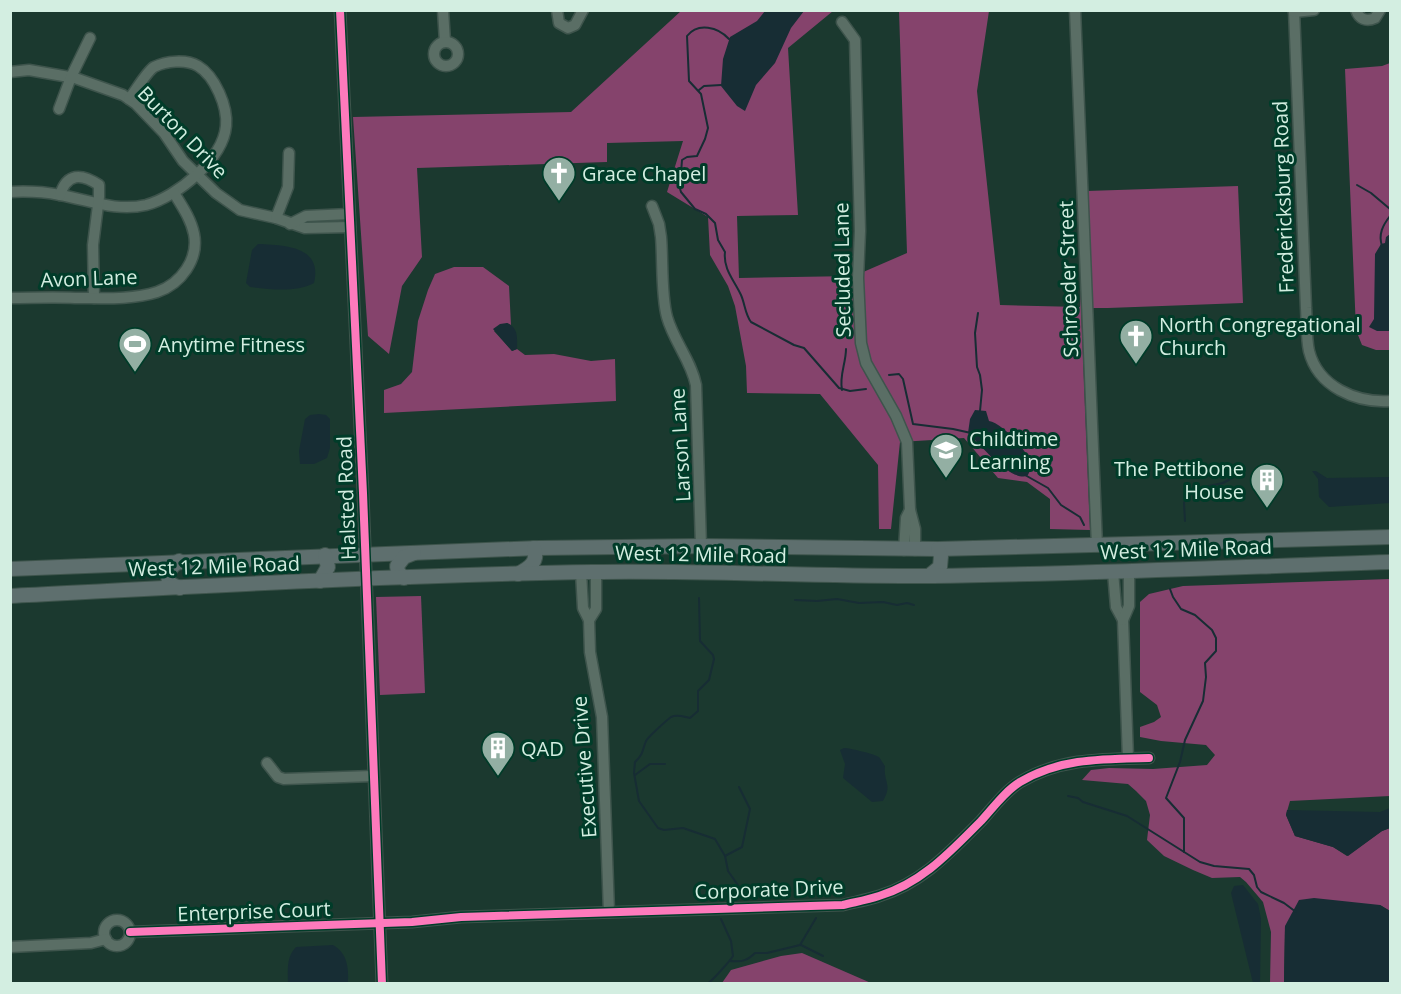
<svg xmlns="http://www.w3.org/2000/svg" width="1401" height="994" font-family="'Open Sans',sans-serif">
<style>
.green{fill:#85436c}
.water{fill:#172d34}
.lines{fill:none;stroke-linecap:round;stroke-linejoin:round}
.stream{stroke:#172d34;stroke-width:2}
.minor-casing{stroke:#3e544c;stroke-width:13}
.major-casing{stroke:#3e544c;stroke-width:16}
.minor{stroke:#5a6e65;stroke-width:10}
.major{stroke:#5e6f6e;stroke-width:14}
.cycleway-casing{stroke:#003c29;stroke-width:11}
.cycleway{stroke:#fd7abc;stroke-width:8}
.labels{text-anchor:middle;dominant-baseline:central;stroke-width:6;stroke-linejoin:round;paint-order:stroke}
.street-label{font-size:20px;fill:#d3eee1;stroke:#003c29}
.poi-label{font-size:20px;fill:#d3eee1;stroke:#003c29;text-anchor:start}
</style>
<rect width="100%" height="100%" fill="#1b392f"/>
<g class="green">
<path d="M 681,11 L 833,11 L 788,48 L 798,215 L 737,216 L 739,278 L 854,276 L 907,253 L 899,11 L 989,11 L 977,91 L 1000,305 L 1080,307 L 1087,191 L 1238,186 L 1243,303 L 1108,308 L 1081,308 L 1090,530 L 1050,529 L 1050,499 L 1027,482 L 998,478 L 964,438 L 900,442 L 891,529 L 879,529 L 878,465 L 820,394 L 747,393 L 746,366 L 735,306 L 728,286 L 710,255 L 708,217 L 667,192 L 683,141 L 607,143 L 607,162 L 417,168 L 422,257 L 402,286 L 389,354 L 368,336 L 353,117 L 571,112 Z"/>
<path d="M 1390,63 L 1390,350 L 1376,350 L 1362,345 L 1356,330 L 1345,69 L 1382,66 Z"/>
<path d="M 454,267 L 483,267 L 509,286 L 511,325 L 507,323 L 494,331 L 512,351 L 517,349 L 525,355 L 554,354 L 591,361 L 615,359 L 616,401 L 384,413 L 384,390 L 401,384 L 412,372 L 418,321 L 428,290 L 435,274 Z"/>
<path d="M 1390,579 L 1390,796 L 1290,801 L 1286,815 L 1295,836 L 1333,847 L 1347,856 L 1382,831 L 1390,828 L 1390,911 L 1380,905 L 1285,926 L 1284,983 L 1270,983 L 1271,932 L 1263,902 L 1246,882 L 1240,877 L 1212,878 L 1193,870 L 1164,856 L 1147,840 L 1150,815 L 1146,801 L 1136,791 L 1128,784 L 1082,780 L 1091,770 L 1109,768 L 1153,769 L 1207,765 L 1215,755 L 1206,745 L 1161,741 L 1140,737 L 1140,727 L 1154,722 L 1161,717 L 1157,705 L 1140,692 L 1140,602 L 1149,594 L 1183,586 Z"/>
<path d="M 421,596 L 425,693 L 380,695 L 376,597 Z"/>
<path d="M 802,953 L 871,983 L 722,983 L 731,970 L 781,956 Z"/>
</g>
<g class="water">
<path d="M 765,11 L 804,11 L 791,28 L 775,63 L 756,85 L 745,111 L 737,106 L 721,86 L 723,59 L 730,37 L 757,21 Z"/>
<path d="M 1390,234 L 1390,331 L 1377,331 L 1369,327 L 1374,319 L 1375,254 L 1381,244 L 1385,243 L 1386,237 Z"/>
<path d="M 258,244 C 284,245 323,246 314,283 C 295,293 270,289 250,287 L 246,283 L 252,250 Z"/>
<path d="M 507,323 C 519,328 517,338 517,349 L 512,351 L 493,329 L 500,324 Z"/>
<path d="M 975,410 L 986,411 L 989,421 C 1002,423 1031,453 1031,467 C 1031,468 1028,476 1027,476 C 1009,481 981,445 968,433 L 970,419 Z"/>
<path d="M 319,414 L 326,415 L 330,419 L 330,448 L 327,458 L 314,464 L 300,464 L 299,451 L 305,419 L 310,415 Z"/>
<path d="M 1312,471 L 1316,471 L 1327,478 L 1390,477 L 1390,503 L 1329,507 L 1319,497 L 1318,479 Z"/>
<path d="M 844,748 C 850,748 874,754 879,757 C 880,758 884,765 885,766 C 883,782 893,784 883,801 L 872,802 L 843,778 L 845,764 L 840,750 Z"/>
<path d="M 1390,808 L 1390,828 L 1382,831 L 1348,856 L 1333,847 L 1295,836 L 1286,815 L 1287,810 L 1380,812 Z"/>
<path d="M 1243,885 L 1258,904 L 1261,919 L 1260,983 L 1253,983 L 1231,893 L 1234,886 Z"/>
<path d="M 1314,898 L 1380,905 L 1390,911 L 1390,983 L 1284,983 L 1285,926 L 1299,900 Z"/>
<path d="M 333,945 C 347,953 349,967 348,983 L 288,983 C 288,971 286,957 296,947 Z"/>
</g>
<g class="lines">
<g class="stream">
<path d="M 729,39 C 718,27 698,22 687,36 L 689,81 L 701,94 L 708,128 L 705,139 L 697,156 L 687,157 L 682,160 L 681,173 L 678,182 L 681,192 L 695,209 L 706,214 L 715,223 L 718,240 L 725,252 C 723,269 734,280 741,295 C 745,304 745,314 751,322 L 794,345 L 804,348 L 839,388 L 850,391 L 866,389"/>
<path d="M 699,90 L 704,86 L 721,85"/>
<path d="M 1357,185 L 1371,193 L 1390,209"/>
<path d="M 1382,246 C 1378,234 1383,225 1390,216"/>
<path d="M 978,313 L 975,333 L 977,367 L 980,375 L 982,390 L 980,411"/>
<path d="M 889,375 L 899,374 L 903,379 L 913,424 L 953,429 L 971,433"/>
<path d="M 842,390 C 839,376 846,363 846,349"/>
<path d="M 1025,475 L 1048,488 L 1061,505 L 1080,517 L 1084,525"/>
<path d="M 1185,521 L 1184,503 L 1188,493 L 1194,493 L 1199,488 L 1223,483 L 1238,475"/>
<path d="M 1170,589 L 1173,597 L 1181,609 L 1195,615 L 1212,630 L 1216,638 L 1216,651 L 1205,663 L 1206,677 L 1203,701 L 1185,740 L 1180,762 L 1166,798 L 1184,818 L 1184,852"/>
<path d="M 699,598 L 700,641 L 713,655 L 714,659 L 709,680 L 698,691 L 698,711 L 690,718 C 684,717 678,714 671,717 C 668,719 648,737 646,741 C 642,751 644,753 635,762 L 634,773 L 639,801 L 658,828 L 664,830 L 683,828 L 715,839 L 725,856 L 728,871 L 740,888 L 738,893 L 727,897"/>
<path d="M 795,600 L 817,601 L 837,599 L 859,603 L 883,602 L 897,605 L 907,603 L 914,605"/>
<path d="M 635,775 L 650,764 L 665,764"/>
<path d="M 1068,796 L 1078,798 L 1083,802 L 1127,816 L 1200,862 L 1214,866 L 1249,869 L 1254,875 L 1257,887 L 1261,892 L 1284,903 L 1296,912"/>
<path d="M 725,856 L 742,847 L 750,809 L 739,787"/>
<path d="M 801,945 L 823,956"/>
<path d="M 730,961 C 742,962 747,961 755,953 L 767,953 L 800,945 L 816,918"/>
<path d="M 707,984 C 712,981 730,961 733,956 L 731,941 L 721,919"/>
</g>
<g class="minor-casing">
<g id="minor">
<path d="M 340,10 L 363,493 L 382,984"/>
<path d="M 443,10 L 445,42"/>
<path d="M 557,10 L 559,23 L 568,28 L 575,25 L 583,10"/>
<path d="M 1075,10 L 1097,546"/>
<path d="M 1294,10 L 1306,308 C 1307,322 1306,337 1309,351 C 1318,387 1356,403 1390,401"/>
<path d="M 1356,10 C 1359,19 1366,22 1375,18 L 1380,10"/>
<path d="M 1294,12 L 1314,10"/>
<path d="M 842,22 L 855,40 L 860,231 L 858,278 L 861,343 L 866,363 L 896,416 L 907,442 L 910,510 L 915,529 L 915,550"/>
<circle cx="446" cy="54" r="12"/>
<path d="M 10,72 L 29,70 L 75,78 L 123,95 L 136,104 L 164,133 L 183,161 L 216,193 L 240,210 L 276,218 L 305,228 L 350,227"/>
<path d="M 59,109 L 71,77 L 90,38"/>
<path d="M 10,192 C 27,191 44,192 60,195 C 89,200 116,212 146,205 C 177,197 223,159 226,126 C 228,107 215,76 198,66 C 186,59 166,61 154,67 C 147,71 135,92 129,99"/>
<path d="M 60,195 C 67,173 81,173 99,185 L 99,197 L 93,245 L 94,298"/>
<path d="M 652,206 L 659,224 L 661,237 C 663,260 661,295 667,317 C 674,342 691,360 696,385 L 701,546"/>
<path d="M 276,218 L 288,187 L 289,153"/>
<path d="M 290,224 L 306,216 L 349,214"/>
<path d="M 10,298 C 32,298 54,297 75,298 C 102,298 132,300 157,292 C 181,284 199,259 194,234 C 191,219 182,206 174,193"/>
<path d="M 904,550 L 906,518 L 910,510"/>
<path d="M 581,572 L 583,608 L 589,620 L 590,652 L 602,717 L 609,912"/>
<path d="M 1113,572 L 1116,607 L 1123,620 L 1128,758"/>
<path d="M 589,620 L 596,609 L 596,572"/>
<path d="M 1123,620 L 1129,606 L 1129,571"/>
<path d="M 267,763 L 278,777 L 284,779 L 373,776"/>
<circle cx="117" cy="933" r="13"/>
<path d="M 130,932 L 412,922 L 461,917 L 843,905 C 855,902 867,900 879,896 C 922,883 950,852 981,821 C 993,808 1005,791 1020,782 C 1060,758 1103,759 1149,758"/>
<path d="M 10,947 L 91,943 L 106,939"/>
</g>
</g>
<g class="major-casing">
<g id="major">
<path d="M 179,561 C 171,567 165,573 170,584 L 180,588"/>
<path d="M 10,569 L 538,548 L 701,546 L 938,549 L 1390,537"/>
<path d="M 518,574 C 529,568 539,562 534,548"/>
<path d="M 929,576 L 940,567 L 941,556 L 938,549"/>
<path d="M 404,578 L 398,572 L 397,566 L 404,557 L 414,553"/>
<path d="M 320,581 L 328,567 L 325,555"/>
<path d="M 10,596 C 204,586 399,575 593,572 C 706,570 819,577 933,576 C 1085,574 1238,567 1390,562"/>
</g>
</g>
<use href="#minor" class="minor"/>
<use href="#major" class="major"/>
<g class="cycleway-casing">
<g id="cycleway">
<path d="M 340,10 L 363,493 L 382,984"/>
<path d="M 130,932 L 412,922 L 461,917 L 843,905 C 855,902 867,900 879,896 C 922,883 950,852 981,821 C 993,808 1005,791 1020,782 C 1060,758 1103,759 1149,758"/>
</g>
</g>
<use href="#cycleway" class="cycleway"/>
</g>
<defs>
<g id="church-pin" transform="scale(1.725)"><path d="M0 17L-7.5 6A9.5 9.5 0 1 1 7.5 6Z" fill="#93afa3" stroke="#003c29"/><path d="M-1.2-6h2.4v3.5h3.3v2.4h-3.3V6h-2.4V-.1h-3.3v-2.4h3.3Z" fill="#fff"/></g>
<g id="stadium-pin" transform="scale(1.725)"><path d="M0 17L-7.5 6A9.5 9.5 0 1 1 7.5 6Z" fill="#93afa3" stroke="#003c29"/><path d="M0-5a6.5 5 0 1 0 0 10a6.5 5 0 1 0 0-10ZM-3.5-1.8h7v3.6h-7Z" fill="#fff"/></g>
<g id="school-pin" transform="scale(1.725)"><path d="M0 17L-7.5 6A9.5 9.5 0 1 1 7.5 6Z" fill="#93afa3" stroke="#003c29"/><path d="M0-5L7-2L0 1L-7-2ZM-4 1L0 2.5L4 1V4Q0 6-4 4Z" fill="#fff"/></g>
<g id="building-pin" transform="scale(1.725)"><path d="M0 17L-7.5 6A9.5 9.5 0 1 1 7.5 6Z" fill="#93afa3" stroke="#003c29"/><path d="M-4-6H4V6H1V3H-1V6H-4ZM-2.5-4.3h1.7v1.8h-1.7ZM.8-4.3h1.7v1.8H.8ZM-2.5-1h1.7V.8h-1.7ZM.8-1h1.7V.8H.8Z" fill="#fff"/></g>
</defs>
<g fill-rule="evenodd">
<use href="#church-pin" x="559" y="173"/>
<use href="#church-pin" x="1136" y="336"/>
<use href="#stadium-pin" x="135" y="344"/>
<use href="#school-pin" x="946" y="450"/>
<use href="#building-pin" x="1267" y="480"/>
<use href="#building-pin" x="498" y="748"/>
</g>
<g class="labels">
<g class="street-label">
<text transform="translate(183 132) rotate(46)">Burton Drive</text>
<text transform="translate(1283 197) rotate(-92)">Fredericksburg Road</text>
<text transform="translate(842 270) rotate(-91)">Secluded Lane</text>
<text transform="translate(89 278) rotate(-2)">Avon Lane</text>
<text transform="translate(1068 279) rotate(-92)">Schroeder Street</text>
<text transform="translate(680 445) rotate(-93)">Larson Lane</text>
<text transform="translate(346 498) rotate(-92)">Halsted Road</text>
<text transform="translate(1186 549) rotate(-2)">West 12 Mile Road</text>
<text transform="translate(701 554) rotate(1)">West 12 Mile Road</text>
<text transform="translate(214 566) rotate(-2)">West 12 Mile Road</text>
<text transform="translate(584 767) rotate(-94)">Executive Drive</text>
<text transform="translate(769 889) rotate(-2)">Corporate Drive</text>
<text transform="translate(254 911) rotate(-2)">Enterprise Court</text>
</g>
<g class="poi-label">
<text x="582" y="173">Grace Chapel</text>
<text x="1159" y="324">North Congregational<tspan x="1159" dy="23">Church</tspan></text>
<text x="158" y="344">Anytime Fitness</text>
<text x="969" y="438">Childtime<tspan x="969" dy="23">Learning</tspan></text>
<text x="1244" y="468" text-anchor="end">The Pettibone<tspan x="1244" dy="23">House</tspan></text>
<text x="521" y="748">QAD</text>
</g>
</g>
<rect width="1401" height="994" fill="none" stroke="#d3eee1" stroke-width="24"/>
</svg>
